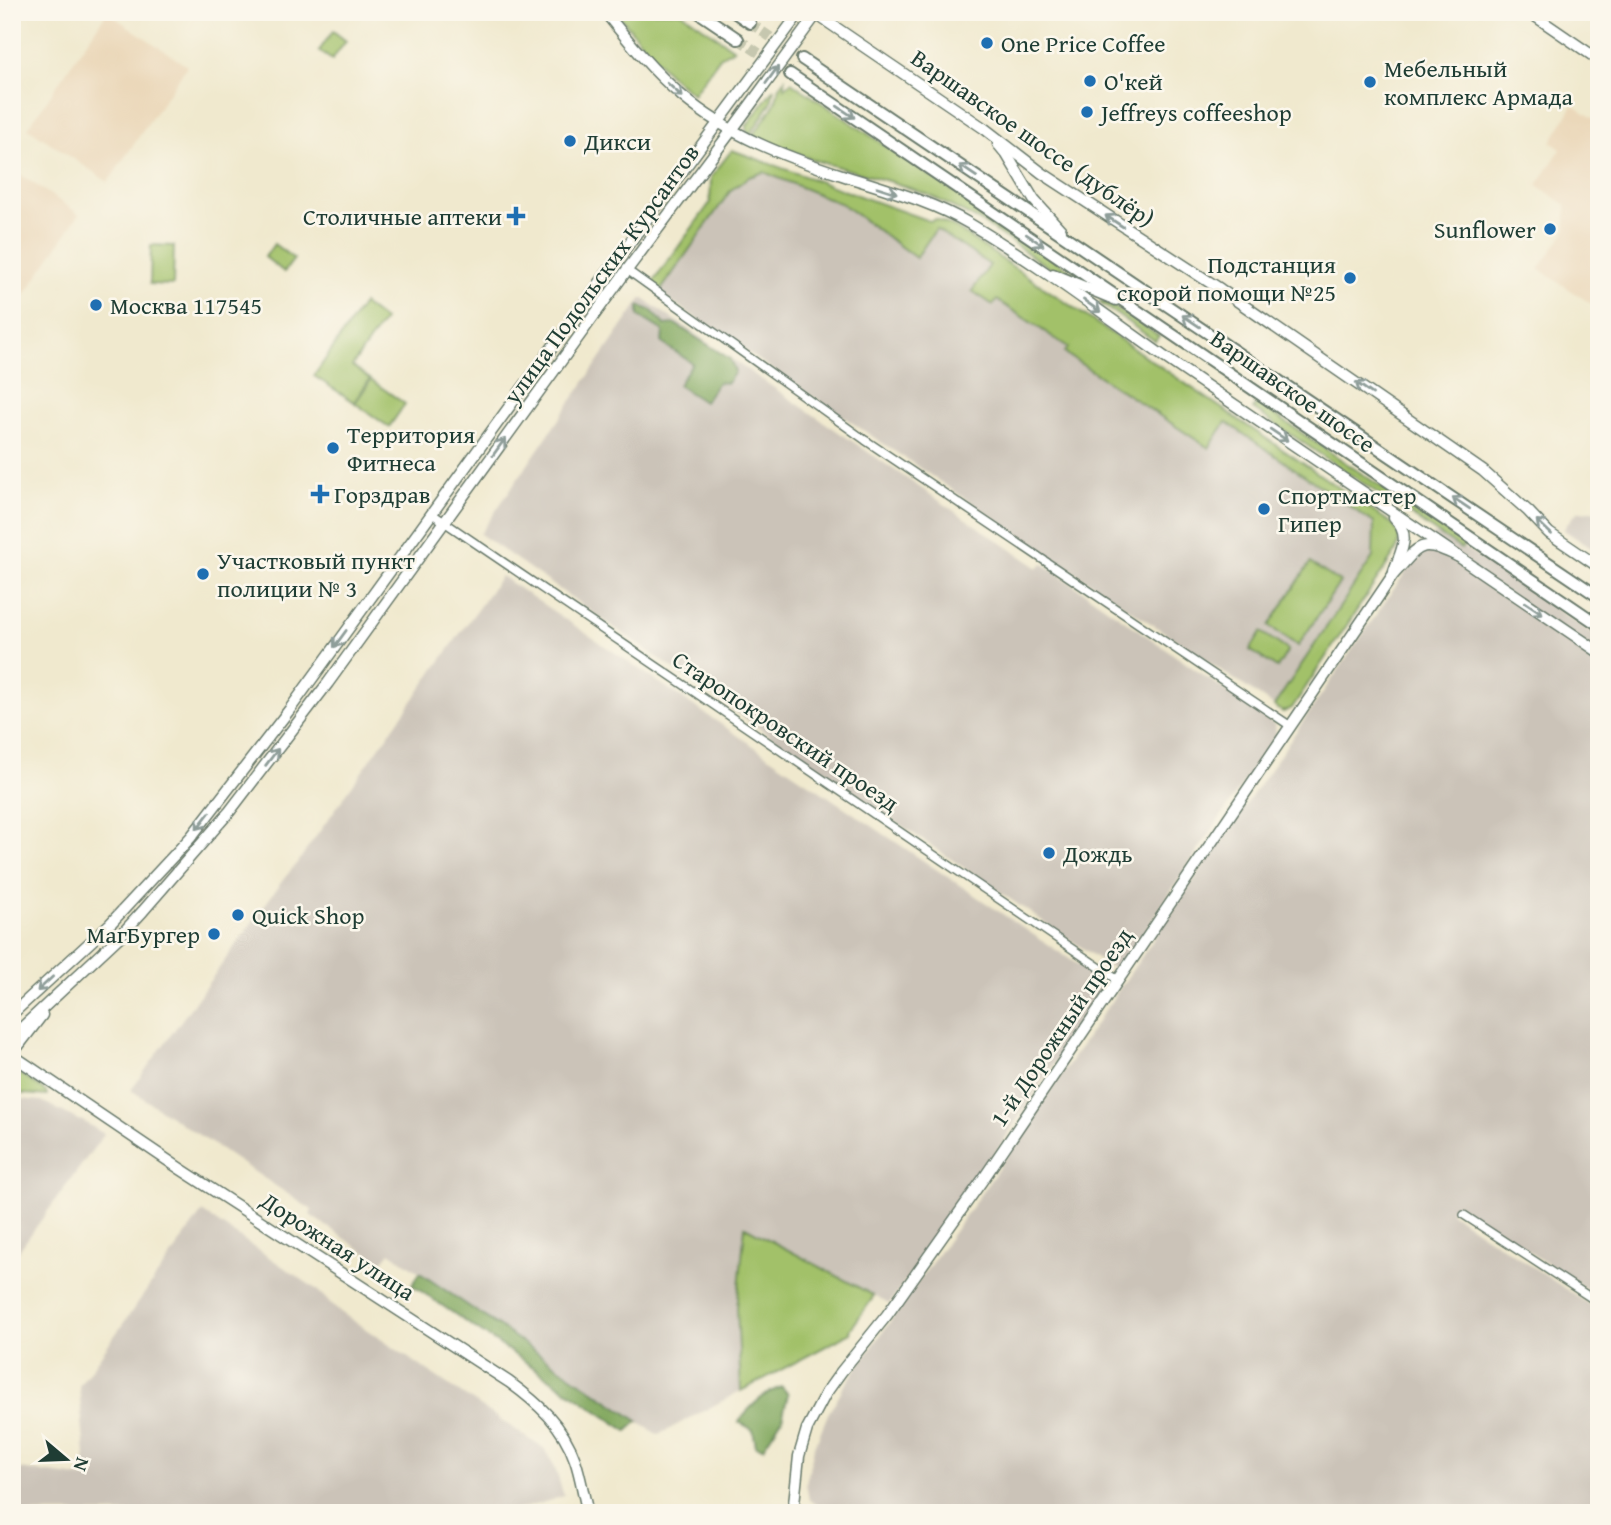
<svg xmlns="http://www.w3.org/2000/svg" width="1611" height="1525" font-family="'Gentium Book Plus',serif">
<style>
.built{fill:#ebd8ba}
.industrial{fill:#cbc3b8}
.green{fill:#a2c169;stroke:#607f4e;stroke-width:2}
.forest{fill:#81a75d;stroke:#507248;stroke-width:2}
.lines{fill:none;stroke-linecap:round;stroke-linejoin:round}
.primary-tunnel{stroke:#c6c7af;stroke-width:10;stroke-dasharray:10 5;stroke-linecap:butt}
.street-casing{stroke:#68796a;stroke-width:10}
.secondary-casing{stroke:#68796a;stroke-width:13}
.primary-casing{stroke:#68796a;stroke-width:14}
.street{stroke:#fff;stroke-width:7}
.secondary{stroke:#fff;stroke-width:10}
.primary{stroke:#fff;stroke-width:10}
.oneway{stroke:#8f9e9a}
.poi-dot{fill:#1f6fb2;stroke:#fbf7ec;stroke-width:2.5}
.labels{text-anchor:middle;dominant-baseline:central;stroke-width:5;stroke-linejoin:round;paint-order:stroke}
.poi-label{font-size:24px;fill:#1f3d34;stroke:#fbf7ec;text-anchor:start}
.street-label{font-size:24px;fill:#1f3d34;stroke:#fbf7ec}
</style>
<rect width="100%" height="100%" fill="#fbf7ec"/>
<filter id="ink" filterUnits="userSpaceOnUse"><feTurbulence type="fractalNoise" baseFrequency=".0143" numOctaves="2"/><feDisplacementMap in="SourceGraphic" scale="14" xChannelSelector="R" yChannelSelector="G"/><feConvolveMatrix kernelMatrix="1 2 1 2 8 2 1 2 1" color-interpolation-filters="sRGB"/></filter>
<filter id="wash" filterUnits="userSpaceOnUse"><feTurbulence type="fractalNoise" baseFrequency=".00686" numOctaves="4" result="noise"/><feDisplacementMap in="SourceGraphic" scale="28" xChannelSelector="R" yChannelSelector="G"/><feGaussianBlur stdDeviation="1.57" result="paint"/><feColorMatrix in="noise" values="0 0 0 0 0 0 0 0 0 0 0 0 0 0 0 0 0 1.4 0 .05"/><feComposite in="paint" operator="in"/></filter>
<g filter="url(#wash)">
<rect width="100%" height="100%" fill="#f0e9ce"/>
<g class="built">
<path d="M 107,12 L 187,66 L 108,182 L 28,128 Z"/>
<path d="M 1573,105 L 1599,122 L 1599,309 L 1539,269 L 1566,230 L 1566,205 L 1537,185 L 1561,149 L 1551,142 Z"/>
<path d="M 12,169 L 79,214 L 12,314 Z"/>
</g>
<g class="industrial">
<path d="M 764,171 L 842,204 L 916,258 L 935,228 L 990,265 L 973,292 L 997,299 L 1069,347 L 1209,448 L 1226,422 L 1374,523 L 1373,557 L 1274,706 L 659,293 L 731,190 L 749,177 Z"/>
<path d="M 642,298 L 1038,568 L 1042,563 L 1275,725 L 1276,734 L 1124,962 L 1119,966 L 1112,968 L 793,752 L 480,534 Z"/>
<path d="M 1591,511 L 1599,513 L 1599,553 L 1564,530 L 1566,525 L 1577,512 Z"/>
<path d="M 1440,534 L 1451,539 L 1599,638 L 1599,1297 L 1456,1205 L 1450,1212 L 1599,1311 L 1599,1513 L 831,1513 L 809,1500 L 806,1483 L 814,1448 L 828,1414 L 843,1388 L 992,1178 L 1116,994 L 1431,535 Z"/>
<path d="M 501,576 L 1099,979 L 1100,993 L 983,1172 L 889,1304 L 745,1228 L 737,1308 L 741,1391 L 658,1435 L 503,1331 L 390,1252 L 381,1263 L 310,1215 L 312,1210 L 131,1090 L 283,880 L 300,859 Z"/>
<path d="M 12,1098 L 42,1101 L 80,1121 L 81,1120 L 104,1134 L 12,1260 Z"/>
<path d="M 202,1212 L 316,1289 L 336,1309 L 544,1449 L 554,1465 L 564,1496 L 508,1513 L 12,1513 L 12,1468 L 87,1478 L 79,1386 Z"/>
</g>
<g class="green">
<path d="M 616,12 L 681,12 L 734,49 L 720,57 L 693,94 C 662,72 640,40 616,12 Z"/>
<path d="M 333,31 L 346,41 L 332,60 L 319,51 Z"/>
<path d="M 785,79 L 785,88 L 791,82 L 1073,272 L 1071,276 L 1048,267 L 982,222 L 929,195 L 895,183 L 814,160 L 753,136 L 774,105 L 780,87 Z"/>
<path d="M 774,88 L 771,103 L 750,135 L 747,132 L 747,125 Z"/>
<path d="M 732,150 L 929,221 L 936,219 L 956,228 L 1391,523 C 1400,532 1401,540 1396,551 L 1292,708 L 1283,712 L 1274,706 L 1373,557 L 1374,523 L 1226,422 L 1209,448 L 1069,356 L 1065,352 L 1068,347 L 997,300 L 993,305 L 972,291 L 990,265 L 936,229 L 916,258 L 842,204 L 764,172 L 749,177 L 731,190 L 659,293 L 651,285 L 710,203 L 711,177 Z"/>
<path d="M 274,244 L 294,259 L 284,272 L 265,257 Z"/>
<path d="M 151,245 L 174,246 L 173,285 L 150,284 Z"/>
<path d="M 1101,301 L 1108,303 L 1159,336 L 1155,341 L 1100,303 Z"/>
<path d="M 363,304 L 384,320 L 352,366 L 370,379 L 354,402 L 314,376 Z"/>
<path d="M 371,380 L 405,404 L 389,427 L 355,403 Z"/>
<path d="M 1255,405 L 1268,410 L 1465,544 L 1461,549 L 1253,409 Z"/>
<path d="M 1310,563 L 1340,582 L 1298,646 L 1269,626 Z"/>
<path d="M 1261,632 L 1288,650 L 1277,668 L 1250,650 Z"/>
<path d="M 18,1074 L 24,1076 L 46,1092 L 47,1096 L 12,1093 L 12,1075 Z"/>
<path d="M 745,1227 L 873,1295 L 872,1299 L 850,1330 L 851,1333 L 741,1391 L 737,1308 Z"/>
</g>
<g class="forest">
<path d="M 639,306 L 651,310 L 665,325 L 675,324 L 730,359 L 735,372 L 727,383 L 718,382 L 704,402 L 678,385 L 692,363 L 662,343 L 663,331 L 639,316 Z"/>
<path d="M 420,1273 L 638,1421 L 627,1431 L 412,1285 Z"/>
<path d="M 782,1387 L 788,1394 L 782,1419 L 763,1448 L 756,1446 L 753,1430 L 739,1422 C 750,1406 764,1393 782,1387 Z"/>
</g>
</g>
<g filter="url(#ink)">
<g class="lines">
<g class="primary-tunnel">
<path d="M 750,23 L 802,59"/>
<path d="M 738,39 L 790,74"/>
</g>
<g class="street-casing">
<g id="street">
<path d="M 627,270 L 865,440 L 1289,725"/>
<path d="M 431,513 L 1118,980"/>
<path d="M 1464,1215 L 1599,1303"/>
</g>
</g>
<g class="secondary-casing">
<g id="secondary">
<path d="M 605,12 C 629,42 653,71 682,96 C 728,135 786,157 842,175 C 885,189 931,201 970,224 C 1041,266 1106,316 1173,363 C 1314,460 1457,555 1599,652"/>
<path d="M 813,12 L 985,129 L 1042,173 L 1220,289 L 1483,471 L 1528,511 L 1549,533 L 1599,567"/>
<path d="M 1529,12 L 1599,60"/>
<path d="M 998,144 L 1007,155 L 1034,200 L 1061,230"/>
<path d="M 1053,274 L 1116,300"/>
<path d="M 1394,518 C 1412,536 1401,550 1394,571"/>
<path d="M 12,1014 L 110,924 L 191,837 L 290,709 L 565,330 L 800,12"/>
<path d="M 12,1037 L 120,936 L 143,911 L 230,811 L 328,683 L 627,270 L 732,130 L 818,12"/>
<path d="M 12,1054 L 42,1015"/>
<path d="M 12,1055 L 179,1168 L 509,1382 C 538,1403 563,1425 575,1460 C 581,1477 583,1495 588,1513"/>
<path d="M 793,1513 L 799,1456 L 807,1429 L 826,1393 L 841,1372 L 887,1315 L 986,1175 L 1393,575 C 1420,546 1418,537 1457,556"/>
</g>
</g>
<g class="primary-casing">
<g id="primary">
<path d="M 698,12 L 738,39"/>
<path d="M 734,12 L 750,23"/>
<path d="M 802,59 L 1599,597"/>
<path d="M 790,74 L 1599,625"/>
</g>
</g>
<use href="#street" class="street"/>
<use href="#secondary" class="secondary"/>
<use href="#primary" class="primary"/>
</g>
<defs><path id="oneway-shaft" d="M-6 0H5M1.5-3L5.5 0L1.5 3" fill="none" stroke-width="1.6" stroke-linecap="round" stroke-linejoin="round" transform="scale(1.75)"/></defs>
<g class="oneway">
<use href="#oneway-shaft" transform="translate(772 75) rotate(-54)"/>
<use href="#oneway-shaft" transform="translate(675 90) rotate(42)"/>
<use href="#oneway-shaft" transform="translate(846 112) rotate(34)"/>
<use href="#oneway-shaft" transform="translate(968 171) rotate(-146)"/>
<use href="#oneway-shaft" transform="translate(887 190) rotate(18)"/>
<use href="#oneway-shaft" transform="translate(1114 221) rotate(-147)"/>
<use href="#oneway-shaft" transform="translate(1035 240) rotate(34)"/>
<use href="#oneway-shaft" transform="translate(1092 306) rotate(35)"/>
<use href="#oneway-shaft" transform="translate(1191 321) rotate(-146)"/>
<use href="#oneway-shaft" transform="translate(1364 388) rotate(-145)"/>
<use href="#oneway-shaft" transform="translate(1279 435) rotate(34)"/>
<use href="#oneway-shaft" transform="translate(499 447) rotate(-54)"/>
<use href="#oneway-shaft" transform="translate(1461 503) rotate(-146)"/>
<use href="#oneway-shaft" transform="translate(1544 527) rotate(-136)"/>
<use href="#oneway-shaft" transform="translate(1534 608) rotate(34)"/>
<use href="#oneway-shaft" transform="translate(340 639) rotate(126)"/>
<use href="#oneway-shaft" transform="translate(272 757) rotate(-53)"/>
<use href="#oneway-shaft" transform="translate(203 821) rotate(128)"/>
<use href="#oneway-shaft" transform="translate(45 984) rotate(137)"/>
</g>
</g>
<g class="poi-dot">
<circle cx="987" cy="43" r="7"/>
<circle cx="1090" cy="81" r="7"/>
<circle cx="1370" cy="82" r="7"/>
<circle cx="1087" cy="112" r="7"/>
<circle cx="570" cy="141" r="7"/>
<path d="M512.5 205.5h7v7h7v7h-7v7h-7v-7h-7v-7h7z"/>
<circle cx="1550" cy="229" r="7"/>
<circle cx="1350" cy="278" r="7"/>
<circle cx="96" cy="305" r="7"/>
<circle cx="333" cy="448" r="7"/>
<path d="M316.5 483.5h7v7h7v7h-7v7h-7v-7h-7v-7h7z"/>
<circle cx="1264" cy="509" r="7"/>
<circle cx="203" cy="574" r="7"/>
<circle cx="1049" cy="853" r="7"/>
<circle cx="238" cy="915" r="7"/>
<circle cx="214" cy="934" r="7"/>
</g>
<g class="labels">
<g class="poi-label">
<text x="1001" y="43">One Price Coffee</text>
<text x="1384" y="68">Мебельный<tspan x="1384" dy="28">комплекс Армада</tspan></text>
<text x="1104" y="81">О'кей</text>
<text x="1101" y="112">Jeffreys coffeeshop</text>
<text x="584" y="141">Дикси</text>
<text x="502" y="216" text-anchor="end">Столичные аптеки</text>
<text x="1536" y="229" text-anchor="end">Sunflower</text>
<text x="1336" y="264" text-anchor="end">Подстанция<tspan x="1336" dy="28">скорой помощи №25</tspan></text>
<text x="110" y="305">Москва 117545</text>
<text x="347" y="434">Территория<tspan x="347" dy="28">Фитнеса</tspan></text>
<text x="334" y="494">Горздрав</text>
<text x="1278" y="495">Спортмастер<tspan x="1278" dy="28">Гипер</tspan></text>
<text x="217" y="560">Участковый пункт<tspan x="217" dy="28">полиции № 3</tspan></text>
<text x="1063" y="853">Дождь</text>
<text x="252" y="915">Quick Shop</text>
<text x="200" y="934" text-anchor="end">МагБургер</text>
</g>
<g class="street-label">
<text transform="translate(1033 138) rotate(35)">Варшавское шоссе (дублёр)</text>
<text transform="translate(601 274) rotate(-54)">улица Подольских Курсантов</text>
<text transform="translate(1293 391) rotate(35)">Варшавское шоссе</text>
<text transform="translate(786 731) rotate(34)">Старопокровский проезд</text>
<text transform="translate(1061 1027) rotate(-56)">1-й Дорожный проезд</text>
<text transform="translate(338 1246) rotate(33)">Дорожная улица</text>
</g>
</g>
<rect width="1611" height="1525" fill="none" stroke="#fbf7ec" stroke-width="42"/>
<g transform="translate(66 1459) rotate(109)" stroke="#fbf7ec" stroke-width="5" paint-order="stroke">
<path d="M0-5L12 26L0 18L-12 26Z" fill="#1f3d34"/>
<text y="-10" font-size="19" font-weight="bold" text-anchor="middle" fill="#1f3d34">N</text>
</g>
</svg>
